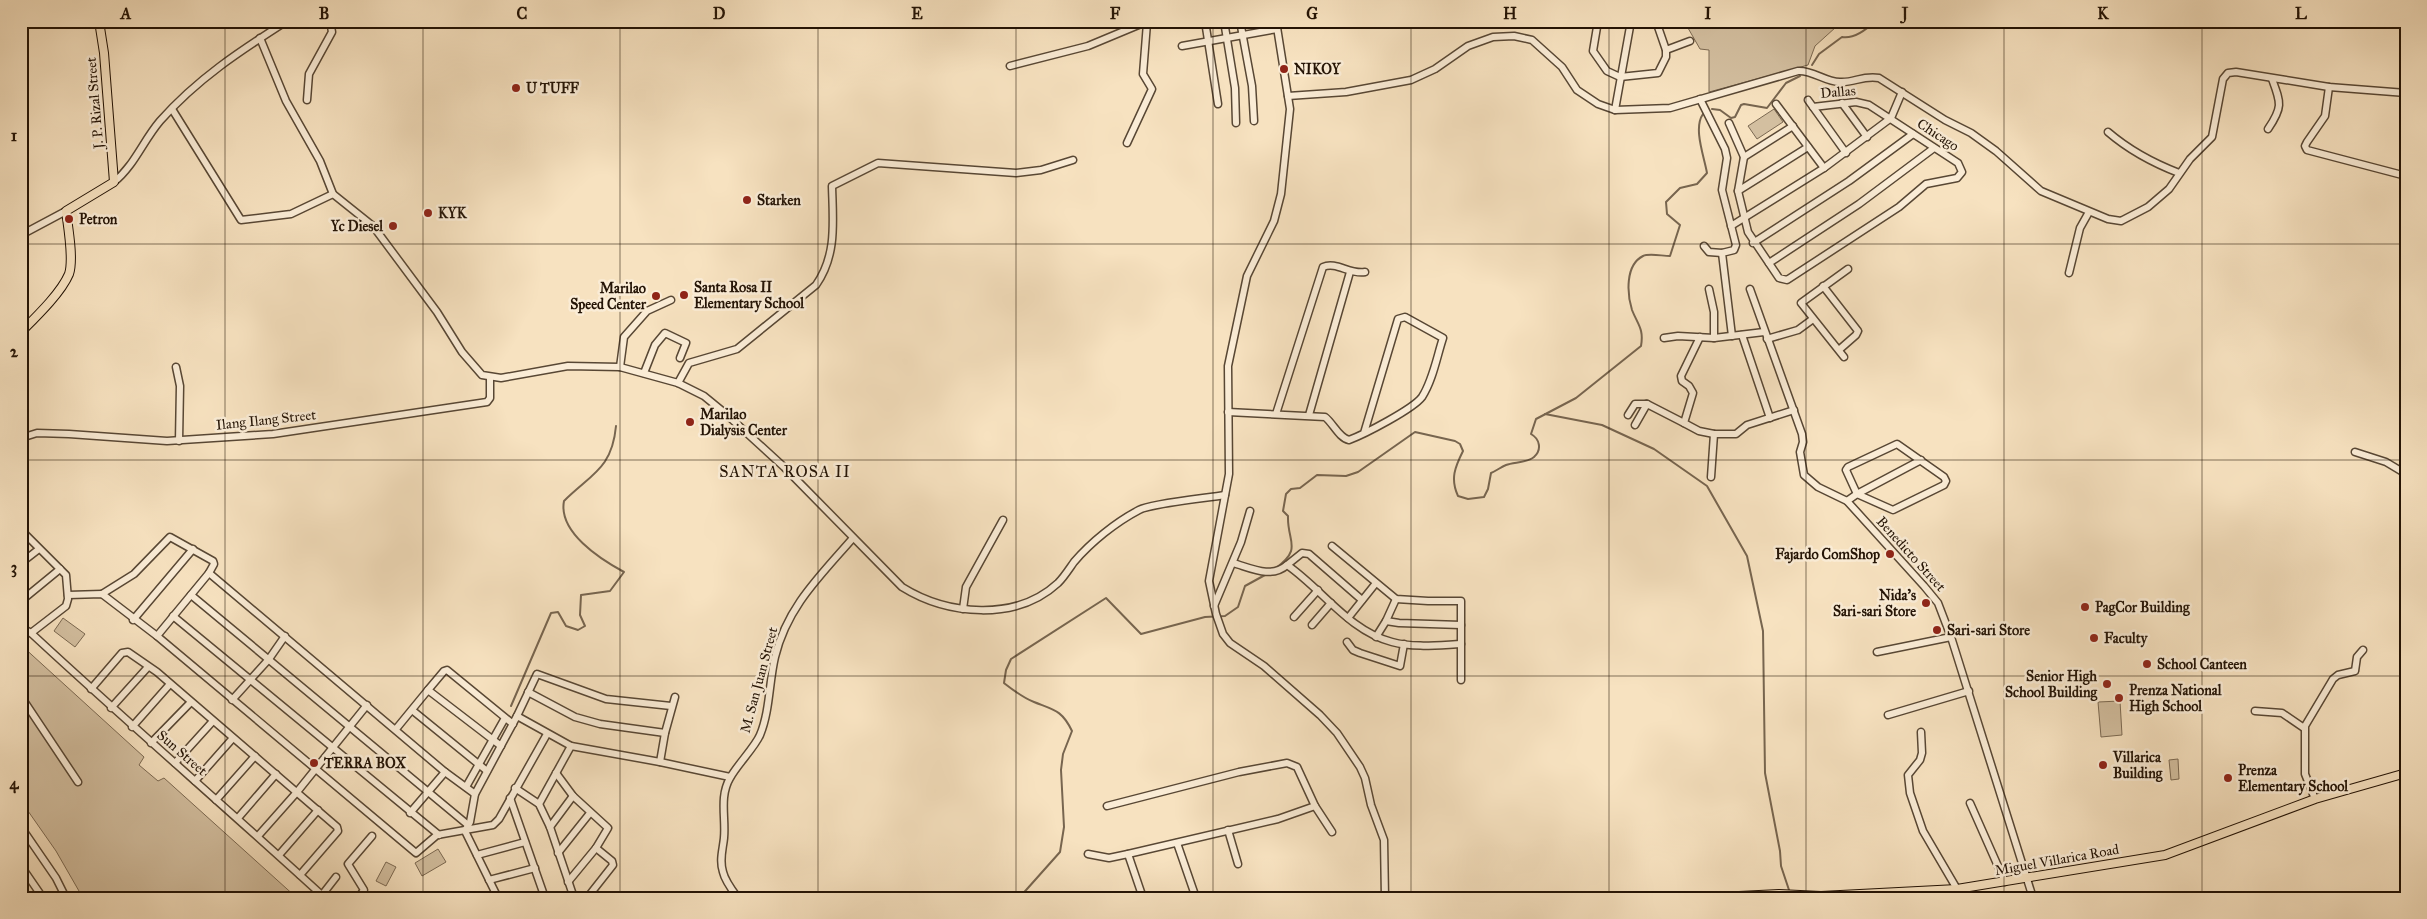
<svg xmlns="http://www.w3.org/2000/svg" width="2427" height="919" font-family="'IM FELL Great Primer',serif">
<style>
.green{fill:#d3bfa0;stroke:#7b6952}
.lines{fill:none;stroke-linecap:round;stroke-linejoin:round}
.stream{stroke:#77654f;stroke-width:2}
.minor-casing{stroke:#584734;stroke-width:9}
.major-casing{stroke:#231305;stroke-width:10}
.minor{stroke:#faecd6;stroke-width:6}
.major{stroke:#f7e2c0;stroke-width:8}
.grid{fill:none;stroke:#231305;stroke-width:1;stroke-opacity:0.55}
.poi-dot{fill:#8f2418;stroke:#faecd6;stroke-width:2}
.labels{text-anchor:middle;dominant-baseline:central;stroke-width:5;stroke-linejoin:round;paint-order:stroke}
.poi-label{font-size:14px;font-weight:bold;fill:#231305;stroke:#faecd6;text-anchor:start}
.street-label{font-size:14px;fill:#231305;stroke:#faecd6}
.quarter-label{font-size:16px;letter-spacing:1px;fill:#231305;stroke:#faecd6}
.neatline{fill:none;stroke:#231305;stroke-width:2}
.grid-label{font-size:16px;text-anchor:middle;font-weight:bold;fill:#231305}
</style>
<rect width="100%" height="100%" fill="#f7e2c0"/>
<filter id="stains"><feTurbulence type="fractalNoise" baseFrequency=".004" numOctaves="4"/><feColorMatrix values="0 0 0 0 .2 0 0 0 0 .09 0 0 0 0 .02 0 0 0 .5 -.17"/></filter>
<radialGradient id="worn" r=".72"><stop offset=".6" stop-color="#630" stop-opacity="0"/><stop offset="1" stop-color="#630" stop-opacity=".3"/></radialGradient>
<g class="green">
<path d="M 1684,21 L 1866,21 L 1860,28 L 1836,27 L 1815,46 L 1808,65 L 1709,92 L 1709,50 L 1700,49 Z"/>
<path d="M 1774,109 L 1783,122 L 1757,139 L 1748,126 Z"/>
<path d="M 63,618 L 85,634 L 75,647 L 54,631 Z"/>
<path d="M 21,645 L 144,757 L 139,765 L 158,781 L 164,778 L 297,898 L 83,898 L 56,851 L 21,801 Z"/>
<path d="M 2120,701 L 2122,735 L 2101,737 L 2098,702 Z"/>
<path d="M 2178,759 L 2179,779 L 2171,780 L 2169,760 Z"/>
<path d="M 438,849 L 446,862 L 422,876 L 415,863 Z"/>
<path d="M 386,862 L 396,867 L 386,886 L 376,881 Z"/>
</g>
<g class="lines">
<g class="stream">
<path d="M 1812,65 L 1819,54 L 1842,37 C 1854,39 1867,29 1875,21"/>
<path d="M 1712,109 L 1720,110 L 1731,118 L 1735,117 L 1741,105 L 1744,104 L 1767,108 L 1786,83 L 1800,76"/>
<path d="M 1545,414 L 1602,425 L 1654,449 L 1707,486 L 1747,556 L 1763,631 L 1765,773 L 1780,851 L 1781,866 L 1789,890"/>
<path d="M 1276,568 C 1303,548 1287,542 1288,516 L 1283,511 L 1286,494 L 1291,489 L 1300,488 L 1317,475 L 1346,476 L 1358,472 L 1415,432 L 1455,441 L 1460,444 L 1463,451 C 1455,467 1450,479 1458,496 L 1468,499 L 1484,497 L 1488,489 L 1491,473 C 1496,471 1501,467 1506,465 C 1514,462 1527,463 1534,457 C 1542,450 1540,439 1531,434 L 1536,419 L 1576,398 L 1641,346 C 1644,329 1638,325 1632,310 C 1627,294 1625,265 1643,256 C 1649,253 1662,256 1670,256 L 1680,225 L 1667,214 L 1666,202 L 1680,188 L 1697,184 L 1707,173 C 1704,156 1693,128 1703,114"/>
<path d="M 511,706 L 551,613 L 558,612 L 566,626 L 578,630 L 585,626 L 580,615 L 581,595 L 610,591 L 624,572 C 600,559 558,532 564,501 C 591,474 612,469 616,426"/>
<path d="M 1019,898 L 1060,852 L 1064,827 L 1061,770 L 1063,754 L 1072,731 C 1062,710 1054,710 1034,702 C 1023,698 1013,690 1004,683 L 1006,670 L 1011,659 L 1106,598 L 1141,634 L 1205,617 L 1225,616 L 1238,607 L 1245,586 L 1265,575"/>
</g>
<g class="minor-casing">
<g id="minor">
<path d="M 1205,21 L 1218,104"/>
<path d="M 1224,21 L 1235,88 L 1236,123"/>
<path d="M 1240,21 L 1252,86 L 1254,121"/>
<path d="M 1276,21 L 1290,109 L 1281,194 L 1274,221 L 1247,276 L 1228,366 L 1229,474 L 1209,581 L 1216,614 L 1223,634 L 1230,643 L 1264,666 L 1320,715 L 1337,733 L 1360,767 L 1365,778 L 1371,805 L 1384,840 L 1385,898"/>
<path d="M 1598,21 L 1593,51 L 1607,71 L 1620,77 L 1658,73 L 1666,57 L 1666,50 L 1656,21"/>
<path d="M 260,38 L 286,101 L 320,161 L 333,194 L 373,226 L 437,312 L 462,352 L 482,375 L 501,378 L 568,366 L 620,367 L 678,383 L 704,396 L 726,414 L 784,467 L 902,587 C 947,615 1016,622 1058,583 C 1064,577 1069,569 1074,562 C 1091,542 1116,522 1139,510 C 1152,503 1208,498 1225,495"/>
<path d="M 1182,46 L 1277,29"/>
<path d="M 1666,50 L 1690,41"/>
<path d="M 1010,66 L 1088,46 L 1148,21"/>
<path d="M 2329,87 L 2325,116 L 2307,142 L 2305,146 L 2307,150 L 2406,176"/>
<path d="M 1288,96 L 1346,92 L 1411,80 L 1435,69 L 1468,46 L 1493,37 L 1514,36 L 1532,40 L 1562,67 L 1577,90 L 1598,104 L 1615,110 L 1670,108 L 1798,71 C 1813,70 1825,82 1840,82 C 1854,83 1863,75 1879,78 L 1945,120 L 1971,133 L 1996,151 L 2041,191 L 2108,219 L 2121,221 L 2148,207 L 2169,189 L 2190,159 L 2212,137 L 2223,79 L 2228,73 L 2236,72 L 2329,87 L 2406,93"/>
<path d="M 1700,99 L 1725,149 L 1727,158 L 1722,190 L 1736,245 L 1734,250 L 1722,253 L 1732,336"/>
<path d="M 307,100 L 309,74 L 332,32 L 330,21"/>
<path d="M 1808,100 L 1846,153"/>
<path d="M 1842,103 L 1867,137"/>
<path d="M 1776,104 L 1824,168"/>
<path d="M 172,109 L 241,220 L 291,214 L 333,194"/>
<path d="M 1615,110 L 1631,21"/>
<path d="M 1729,123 L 1744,157 L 1738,191 L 1748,232 L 1779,278 L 1787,280 L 1899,207 L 1926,184 L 1957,178 L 1962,172 L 1958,163 L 1869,105 L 1856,102 L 1813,107"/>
<path d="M 2268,129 C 2283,107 2281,103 2272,79"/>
<path d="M 2108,132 C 2129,150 2153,163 2179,173"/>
<path d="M 1127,143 L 1152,89 L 1143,74 L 1147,23"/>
<path d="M 1744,157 L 1793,126"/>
<path d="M 114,182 C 134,166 143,141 160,121 C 197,79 240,51 287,21"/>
<path d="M 1738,191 L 1808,147"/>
<path d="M 1731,226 L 1824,168 L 1891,118 L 1902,92"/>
<path d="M 21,235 L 66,211"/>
<path d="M 1753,243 L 1849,181 L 1913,134"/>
<path d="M 1704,246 L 1709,252 L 1722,253"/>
<path d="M 1769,263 L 1859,204 L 1934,148"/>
<path d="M 2069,273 L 2080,228 L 2089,212"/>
<path d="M 1823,286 L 1858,331 L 1856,335 L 1840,349"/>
<path d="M 1709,289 L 1714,312 L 1714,338"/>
<path d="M 1750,289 L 1802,434 L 1803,442 L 1800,452 L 1804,475 L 1818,487 L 1847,501 L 1924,586 L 1938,603 L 1951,637 L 2033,898"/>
<path d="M 1742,335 L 1770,418"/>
<path d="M 1700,337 L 1681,376 L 1682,381 L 1689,386 L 1693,393 L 1684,423 L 1699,431 L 1714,434"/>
<path d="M 1664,338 L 1678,336 L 1714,338 L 1764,332"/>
<path d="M 1767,339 L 1798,330 L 1813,319"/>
<path d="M 1844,357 L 1801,303 L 1848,269"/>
<path d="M 176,367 L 180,386 L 179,441"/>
<path d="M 620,367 L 624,337 L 647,311 L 671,300"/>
<path d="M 644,373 L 655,345 L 665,333 L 686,343 L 680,358"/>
<path d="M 678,383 L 689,363 L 737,349 L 816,285 C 837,255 833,222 832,186 L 878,163 L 1016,173 L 1041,170 L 1073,160"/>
<path d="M 1228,412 L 1325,417 C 1333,423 1339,438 1349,440 C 1365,434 1413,409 1422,397 C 1433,380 1437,356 1443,338 L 1405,317 L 1398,319 L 1364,433"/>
<path d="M 1276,414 L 1323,267 C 1336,261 1350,275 1365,272"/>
<path d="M 1309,415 L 1350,272"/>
<path d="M 1628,415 L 1635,404 L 1647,404"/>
<path d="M 1635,425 L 1647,404 L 1684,423"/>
<path d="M 21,438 L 37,433 L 69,434 L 167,441 L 273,434 L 487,402 L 490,398 L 490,378"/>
<path d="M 1897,444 L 1944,477 L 1946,481 L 1944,485 L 1893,510 L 1857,494 L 1846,470 L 1848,467 Z"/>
<path d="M 2355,452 L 2386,462 L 2406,474"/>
<path d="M 1711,477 L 1714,434 L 1736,434 L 1747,425 L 1794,410"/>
<path d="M 1847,501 L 1857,494 L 1921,460"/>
<path d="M 21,530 L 66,575 L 68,599 L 66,606 L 31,633"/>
<path d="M 1332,546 L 1396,599 L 1428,601 L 1461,601 L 1461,680"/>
<path d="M 21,563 L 39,549"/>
<path d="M 1233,563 C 1251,568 1271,579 1287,565 C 1322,589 1349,631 1392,642 C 1414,648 1439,645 1461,644"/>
<path d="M 1287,565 L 1302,553 L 1309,554 L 1362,600"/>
<path d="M 209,573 L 445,772 L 475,794"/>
<path d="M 102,594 L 134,574 L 170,537 L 213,561 L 214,564 L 209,573 L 157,636"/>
<path d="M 68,595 L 102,594 L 157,636 L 416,853 L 437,835 L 493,825 L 499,819 L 547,734"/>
<path d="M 191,595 L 468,825"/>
<path d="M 21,601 L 60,569"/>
<path d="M 1214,606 L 1241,542 L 1250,511"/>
<path d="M 963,609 L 966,587 L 1003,520"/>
<path d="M 173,616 L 439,835"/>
<path d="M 1294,617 L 1318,590"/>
<path d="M 1348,618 L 1376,583"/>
<path d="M 133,620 L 193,549"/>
<path d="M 1386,621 L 1399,623 L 1461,625"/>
<path d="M 1312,625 L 1331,603"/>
<path d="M 21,627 L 31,633 C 128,723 228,809 325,898"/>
<path d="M 1376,637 L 1386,621 L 1396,599"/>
<path d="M 1347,642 L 1353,650 L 1360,653 L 1400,666 L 1404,644"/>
<path d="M 1877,652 L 1951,637"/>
<path d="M 91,689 L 122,653 L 128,652 L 157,672 L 337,827 L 338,831 L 300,875"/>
<path d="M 428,690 L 444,671 L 447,670 L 513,724"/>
<path d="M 528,692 L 575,717 L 600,724 L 665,733"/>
<path d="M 21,700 L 24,701 L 78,782"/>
<path d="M 232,700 L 269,659 L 285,636"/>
<path d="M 111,708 L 148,667"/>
<path d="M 412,710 L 487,771"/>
<path d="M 2255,711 L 2282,713 L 2304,728"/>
<path d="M 1888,715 L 1969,691"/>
<path d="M 517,716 L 537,674 L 606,699 L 671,706"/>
<path d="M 132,727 L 170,684"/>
<path d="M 396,729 L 428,690 L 501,746"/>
<path d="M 1921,732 L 1922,753 L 1920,760 L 1908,775 L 1910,793 L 1923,831 L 1957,889"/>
<path d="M 151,743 L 191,702"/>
<path d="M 660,762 L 665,733 L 675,697"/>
<path d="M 175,763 L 213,721"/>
<path d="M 556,773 L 573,796 L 608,828 L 596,848 L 568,882"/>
<path d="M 195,781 L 233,738"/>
<path d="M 466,787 L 505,718"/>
<path d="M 515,788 L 539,804 L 550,827 L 574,898"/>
<path d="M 510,798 L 545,898"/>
<path d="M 2315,799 L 2305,774 L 2305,726 L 2333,679 L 2338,675 L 2355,671 L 2357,657 L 2363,650"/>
<path d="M 216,800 L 255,756"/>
<path d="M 1970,803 L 2005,882"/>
<path d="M 539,804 L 571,746"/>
<path d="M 1107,806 L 1239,772 L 1287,763 L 1297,767 L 1315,806"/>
<path d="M 410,813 L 445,772"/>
<path d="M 238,818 L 276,774"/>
<path d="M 21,827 L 56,878 L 66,898"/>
<path d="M 550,827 L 573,796"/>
<path d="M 1228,830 L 1238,864"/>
<path d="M 258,836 L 297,792 L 367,705"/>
<path d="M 1177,843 L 1196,898"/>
<path d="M 558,853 L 590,813"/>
<path d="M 1088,854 L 1109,858 L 1128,854 L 1278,819 L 1315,806 L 1332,832"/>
<path d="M 1128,854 L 1143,898"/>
<path d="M 279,855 L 318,810"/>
<path d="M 477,855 L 525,842"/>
<path d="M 21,866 L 43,898"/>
<path d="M 489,880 L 535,868"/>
<path d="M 322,895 L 336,877"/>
<path d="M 358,898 L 364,890 L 348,864 L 372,836"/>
<path d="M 498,898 L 465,831 L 470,822 L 475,794 L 517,716 L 571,746 L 660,762 L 730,777"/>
<path d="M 587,898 L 613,865 L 612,861 L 596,848"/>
<path d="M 738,898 C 732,890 725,881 723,872 C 719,860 723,849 724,838 C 726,818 719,797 730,778 C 737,765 755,747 760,735 C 770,711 769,682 775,657 C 787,607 820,576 853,538"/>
</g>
</g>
<g class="major-casing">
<g id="major">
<path d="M 21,332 C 36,317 61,293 69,274 C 74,259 68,227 66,211 L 114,182 L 104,53 L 99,21"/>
<path d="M 1699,898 L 1779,894 L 1821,896 L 1957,889 L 2165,855 L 2315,799 L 2406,773"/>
</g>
</g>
<use href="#minor" class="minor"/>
<use href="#major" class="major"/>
</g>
<path class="grid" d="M 225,21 L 225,898M 423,21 L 423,898M 620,21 L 620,898M 818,21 L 818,898M 1016,21 L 1016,898M 1213,21 L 1213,898M 1411,21 L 1411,898M 1609,21 L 1609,898M 1806,21 L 1806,898M 2004,21 L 2004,898M 2202,21 L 2202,898M 21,244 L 2406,244M 21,460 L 2406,460M 21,676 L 2406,676"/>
<g class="poi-dot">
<circle cx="1284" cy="69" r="5"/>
<circle cx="516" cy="88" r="5"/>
<circle cx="747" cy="200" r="5"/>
<circle cx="428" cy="213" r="5"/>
<circle cx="69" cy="219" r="5"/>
<circle cx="393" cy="226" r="5"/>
<circle cx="684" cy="295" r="5"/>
<circle cx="656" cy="296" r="5"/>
<circle cx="690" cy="422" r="5"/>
<circle cx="1890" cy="554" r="5"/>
<circle cx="1926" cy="603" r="5"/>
<circle cx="2085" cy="607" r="5"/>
<circle cx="1937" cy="630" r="5"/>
<circle cx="2094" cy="638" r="5"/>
<circle cx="2147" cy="664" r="5"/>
<circle cx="2107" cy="684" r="5"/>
<circle cx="2119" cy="698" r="5"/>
<circle cx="314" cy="763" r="5"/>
<circle cx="2103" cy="765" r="5"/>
<circle cx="2228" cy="778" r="5"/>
</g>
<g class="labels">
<g class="poi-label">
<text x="1294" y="69">NIKOY</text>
<text x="526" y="88">U TUFF</text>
<text x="757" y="200">Starken</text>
<text x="438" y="213">KYK</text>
<text x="79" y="219">Petron</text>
<text x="383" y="226" text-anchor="end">Yc Diesel</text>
<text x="694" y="287">Santa Rosa II<tspan x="694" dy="16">Elementary School</tspan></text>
<text x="646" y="288" text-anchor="end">Marilao<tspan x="646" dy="16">Speed Center</tspan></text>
<text x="700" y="414">Marilao<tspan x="700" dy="16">Dialysis Center</tspan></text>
<text x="1880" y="554" text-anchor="end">Fajardo ComShop</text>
<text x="1916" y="595" text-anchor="end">Nida's<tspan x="1916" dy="16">Sari-sari Store</tspan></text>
<text x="2095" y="607">PagCor Building</text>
<text x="1947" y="630">Sari-sari Store</text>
<text x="2104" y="638">Faculty</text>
<text x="2157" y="664">School Canteen</text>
<text x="2097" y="676" text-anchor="end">Senior High<tspan x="2097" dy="16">School Building</tspan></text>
<text x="2129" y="690">Prenza National<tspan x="2129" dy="16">High School</tspan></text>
<text x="2113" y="757">Villarica<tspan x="2113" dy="16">Building</tspan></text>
<text x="324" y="763">TERRA BOX</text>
<text x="2238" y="770">Prenza<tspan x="2238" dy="16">Elementary School</tspan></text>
</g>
<g class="street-label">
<text transform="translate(1838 92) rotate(-5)">Dallas</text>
<text transform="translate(95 103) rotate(-95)">J. P. Rizal Street</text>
<text transform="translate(1938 135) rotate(33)">Chicago</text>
<text transform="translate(266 420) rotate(-6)">Ilang Ilang Street</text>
<text transform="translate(1911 554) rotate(48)">Benedicto Street</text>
<text transform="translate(759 680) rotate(-75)">M. San Juan Street</text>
<text transform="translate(182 753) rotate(41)">Sun Street</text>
<text transform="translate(2057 860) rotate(-10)">Miguel Villarica Road</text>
</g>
<g class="quarter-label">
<text x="785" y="471">SANTA ROSA II</text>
</g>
</g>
<rect width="2427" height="919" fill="none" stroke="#f7e2c0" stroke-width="55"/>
<rect x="28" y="28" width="2372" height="864" class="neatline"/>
<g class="grid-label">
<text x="126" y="19">A</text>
<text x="324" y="19">B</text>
<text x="522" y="19">C</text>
<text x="719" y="19">D</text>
<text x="917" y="19">E</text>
<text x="1115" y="19">F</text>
<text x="1312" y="19">G</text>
<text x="1510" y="19">H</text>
<text x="1708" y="19">I</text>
<text x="1905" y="19">J</text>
<text x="2103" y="19">K</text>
<text x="2301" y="19">L</text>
<text x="14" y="141">1</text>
<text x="14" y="357">2</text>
<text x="14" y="573">3</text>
<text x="14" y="789">4</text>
</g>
<rect width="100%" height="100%" filter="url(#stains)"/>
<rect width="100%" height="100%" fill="url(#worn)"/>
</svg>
